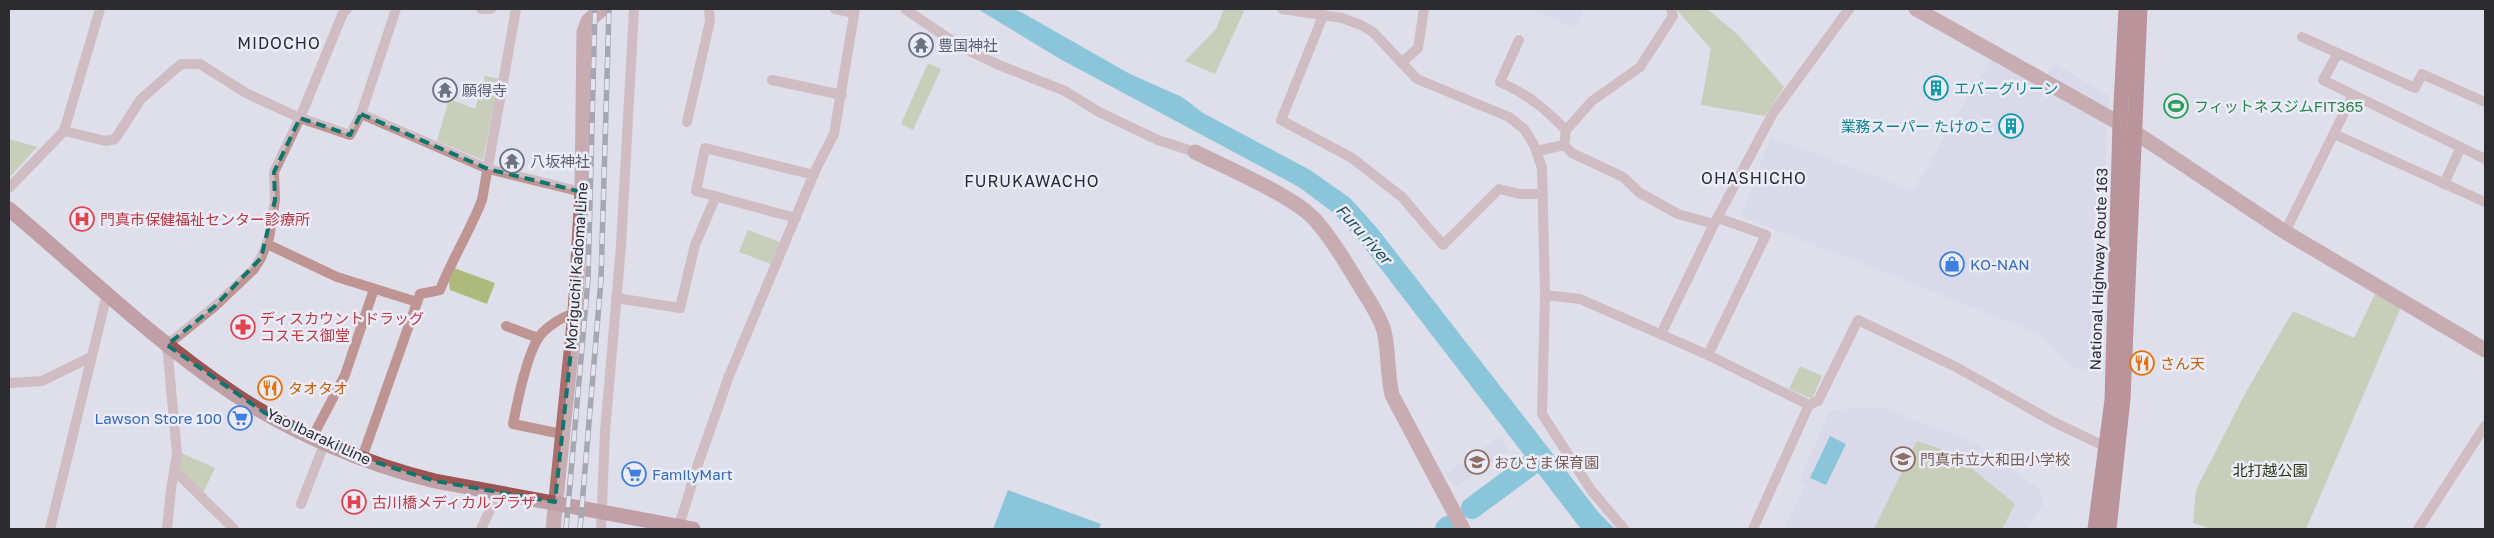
<svg xmlns="http://www.w3.org/2000/svg" width="2494" height="538" font-family="'Golos Text','Noto Sans JP',sans-serif">
<style>
.built{fill:#d2d3e6}
.green{fill:#adba7c}
.water{fill:#27a7c3}
.lines{fill:none;stroke-linecap:round;stroke-linejoin:round}
.river{stroke:#27a7c3;stroke-width:22}
.street{stroke:#be9592;stroke-width:10}
.secondary{stroke:#ab6f6d;stroke-width:15}
.primary{stroke:#9b5452;stroke-width:15}
.highway{stroke:#8d3b3b;stroke-width:15}
.rail-casing{stroke:#64646b;stroke-width:5.5}
.rail{stroke:#ebecf8;stroke-width:4;stroke-dasharray:11;stroke-linecap:butt}
.marked{fill:none;stroke:#0f766e;stroke-width:4;stroke-dasharray:10 6;stroke-linejoin:round}
.labels{text-anchor:middle;dominant-baseline:central;stroke-width:5;stroke-linejoin:round;paint-order:stroke}
.worship-label{font-size:15px;fill:#5b616d;stroke:#ebecf8;text-anchor:start}
.culture-label{font-size:15px;fill:#0d838f;stroke:#ebecf8;text-anchor:start}
.leisure-label{font-size:15px;fill:#27864d;stroke:#ebecf8;text-anchor:start}
.health-label{font-size:15px;fill:#be3a42;stroke:#ebecf8;text-anchor:start}
.shop-label{font-size:15px;fill:#366cbe;stroke:#ebecf8;text-anchor:start}
.street-label{font-size:15px;fill:#2b2b30;stroke:#ebecf8}
.food-label{font-size:15px;fill:#c56008;stroke:#ebecf8;text-anchor:start}
.education-label{font-size:15px;fill:#785e54;stroke:#ebecf8;text-anchor:start}
.park-label{font-size:15px;fill:#303612;stroke:#ebecf8}
.neighbourhood-label{font-size:16px;letter-spacing:1px;fill:#2b2b30;stroke:#ebecf8}
.water-label{font-size:16px;font-style:italic;fill:#1f515e;stroke:#ebecf8}
</style>
<rect width="100%" height="100%" fill="#dedfeb"/>
<g class="built">
<path d="M 1531,9 L 1584,9 L 1575,28 Z"/>
<path d="M 1990,59 L 2040,86 L 2054,63 L 2109,96 L 2094,371 L 2072,368 L 2040,334 L 1741,216 L 1771,137 L 1913,191 Z"/>
<path d="M 1851,408 L 1882,408 L 1973,442 L 2038,488 L 2044,503 L 2028,529 L 1784,529 L 1806,484 L 1799,481 L 1830,411 Z"/>
<path d="M 1499,437 L 1509,450 L 1456,487 L 1446,474 Z"/>
</g>
<g class="green">
<path d="M 1224,9 L 1245,9 L 1215,74 L 1185,61 L 1216,29 Z"/>
<path d="M 1676,9 L 1707,9 L 1737,34 L 1784,87 L 1765,116 L 1701,105 L 1711,49 Z"/>
<path d="M 928,63 L 941,69 L 913,130 L 901,124 Z"/>
<path d="M 485,76 L 499,79 L 483,160 L 437,141 L 449,99 L 475,109 Z"/>
<path d="M 9,139 L 37,147 L 9,178 Z"/>
<path d="M 748,230 L 780,242 L 771,264 L 739,252 Z"/>
<path d="M 454,268 L 495,283 L 487,304 L 450,290 L 449,282 Z"/>
<path d="M 2375,294 L 2401,307 L 2306,529 L 2212,529 L 2193,523 L 2196,490 L 2246,392 L 2293,311 L 2354,338 Z"/>
<path d="M 1800,366 L 1822,376 L 1812,399 L 1789,389 Z"/>
<path d="M 1917,441 L 1953,453 L 2015,504 L 2002,529 L 1874,529 Z"/>
<path d="M 181,453 L 215,468 L 202,495 L 176,468 Z"/>
</g>
<g class="water">
<path d="M 978,9 L 1013,9 L 1021,12 L 1130,74 L 1182,97 L 1203,113 L 1310,170 L 1350,198 L 1377,228 L 1599,513 L 1615,529 L 1581,529 L 1358,239 L 1335,214 L 1299,187 L 1060,59 Z"/>
<path d="M 1830,436 L 1846,444 L 1826,485 L 1810,478 Z"/>
<path d="M 1008,490 L 1101,524 L 1099,529 L 993,529 Z"/>
</g>
<g class="lines">
<g class="river">
<path d="M 1472,508 L 1541,457"/>
<path d="M 1446,529 L 1448,527"/>
</g>
<g class="street">
<path d="M 481,9 L 491,9"/>
<path d="M 835,9 L 854,13"/>
<path d="M 905,9 L 961,47 L 999,65 L 1065,91 L 1099,112 L 1158,140 L 1195,152"/>
<path d="M 1282,9 L 1342,18 L 1361,25 L 1373,32 L 1417,79 L 1509,117 L 1524,129 L 1534,145 L 1542,168 L 1545,295 L 1542,414 L 1591,490 L 1624,529"/>
<path d="M 1323,16 L 1281,120 L 1352,158 L 1402,197 L 1443,245 L 1499,189 L 1519,194 L 1542,194"/>
<path d="M 2302,37 L 2415,88 L 2422,74 L 2485,102"/>
<path d="M 1519,40 L 1500,82 C 1529,95 1544,108 1566,130"/>
<path d="M 2338,53 L 2323,80 L 2485,159"/>
<path d="M 1401,63 L 1418,48 L 1424,9"/>
<path d="M 772,80 L 842,95"/>
<path d="M 361,114 L 488,169 L 582,192"/>
<path d="M 687,122 L 710,21 L 709,9"/>
<path d="M 64,131 L 106,141 L 115,139 L 141,99 L 181,64 L 200,64 L 246,93 L 300,118 L 350,135 L 361,114 L 396,9"/>
<path d="M 2334,134 L 2485,202"/>
<path d="M 1564,145 L 1572,153 L 1623,177 L 1640,193 L 1678,214 L 1714,224"/>
<path d="M 1537,151 L 1564,145 L 1566,130 L 1592,101 L 1640,67 L 1673,16 L 1671,9"/>
<path d="M 2444,184 L 2460,149"/>
<path d="M 9,188 L 64,131 L 100,9"/>
<path d="M 796,218 L 696,191 L 705,148 L 814,175"/>
<path d="M 2285,232 L 2353,95"/>
<path d="M 267,244 L 337,277 L 417,302"/>
<path d="M 1545,295 L 1580,299 L 1708,355 L 1809,405 L 1818,401 L 1858,320 L 1956,367 L 2052,421 L 2110,449"/>
<path d="M 616,298 L 680,308 L 695,245 L 716,196"/>
<path d="M 506,326 L 538,338"/>
<path d="M 1661,334 L 1714,224 L 1773,113 L 1849,9"/>
<path d="M 1708,355 L 1766,235 L 1718,218"/>
<path d="M 9,383 L 42,381 L 91,357"/>
<path d="M 562,434 L 513,424 C 517,403 528,348 542,333 C 552,323 562,317 575,313"/>
<path d="M 313,436 L 345,375 L 374,289"/>
<path d="M 362,458 L 420,294 L 440,290 C 452,259 470,231 482,200 L 516,9"/>
<path d="M 174,470 L 234,529"/>
<path d="M 301,504 L 325,442"/>
<path d="M 679,526 L 697,467 L 729,376 L 815,171 L 834,134 L 855,9"/>
<path d="M 50,529 L 107,294"/>
<path d="M 167,529 L 171,489 L 177,454 L 167,345 L 214,307 L 254,269 L 261,258 L 269,238 L 275,200 L 274,172 L 300,118 L 343,13 L 347,9"/>
<path d="M 481,529 L 498,493"/>
<path d="M 601,529 L 605,432 L 621,246 L 634,9"/>
<path d="M 1753,529 L 1809,405"/>
<path d="M 2418,529 L 2485,426"/>
</g>
<g class="secondary">
<path d="M 1916,9 L 2133,131 L 2285,232 L 2485,350"/>
<path d="M 1195,152 C 1225,167 1296,197 1316,221 C 1332,239 1345,261 1357,281 C 1366,297 1379,313 1384,331 C 1389,352 1387,374 1392,395 L 1463,529"/>
<path d="M 553,529 L 575,313 L 582,192 L 584,32 L 588,21 L 602,9"/>
</g>
<path class="primary" d="M 9,209 C 83,271 153,340 234,394 C 292,433 368,465 435,481 L 693,529"/>
<g class="highway">
<path d="M 2095,529 L 2112,400 L 2120,124 L 2126,9"/>
<path d="M 2109,529 L 2123,399 L 2140,9"/>
</g>
<g class="rail-casing">
<g id="rail">
<path d="M 566,529 L 588,279 L 595,9"/>
<path d="M 580,529 L 601,280 L 609,9"/>
</g>
</g>
<use href="#rail" class="rail"/>
</g>
<path d="M0 0H2494V538H0ZM 361,114 L 488,169 L 582,192 L 575,313 L 555,502 L 435,481 L 362,458 L 265,413 L 167,345 L 214,307 L 261,258 L 275,200 L 274,172 L 300,118 L 350,135 Z" fill="#dedfeb" fill-opacity=".55" fill-rule="evenodd"/>
<path class="marked" d="M 361,114 L 488,169 L 582,192 L 575,313 L 555,502 L 435,481 L 362,458 L 265,413 L 167,345 L 214,307 L 261,258 L 275,200 L 274,172 L 300,118 L 350,135 Z"/>
<defs>
<g id="temple-ring" transform="scale(1.25)"><circle r="9.5" fill="#ebecf8" stroke="#6b7280" stroke-width="1.5"/><path d="M0-6L5-2H3V0L6.5 2.5H4V6H1.5V3h-3V6H-4V2.5H-6.5L-3 0V-2H-5Z" fill="#6b7280"/></g>
<g id="building-ring" transform="scale(1.25)"><circle r="9.5" fill="#ebecf8" stroke="#0f9aa8" stroke-width="1.5"/><path d="M-4-6H4V6H1V3H-1V6H-4ZM-2.5-4.3h1.7v1.8h-1.7ZM.8-4.3h1.7v1.8H.8ZM-2.5-1h1.7V.8h-1.7ZM.8-1h1.7V.8H.8Z" fill="#0f9aa8"/></g>
<g id="stadium-ring" transform="scale(1.25)"><circle r="9.5" fill="#ebecf8" stroke="#2e9e5b" stroke-width="1.5"/><path d="M0-5a6.5 5 0 1 0 0 10a6.5 5 0 1 0 0-10ZM-3.5-1.8h7v3.6h-7Z" fill="#2e9e5b"/></g>
<g id="hospital-ring" transform="scale(1.25)"><circle r="9.5" fill="#ebecf8" stroke="#e0444e" stroke-width="1.5"/><path d="M-5-5h3v3.5h4V-5h3V5h-3V1.5h-4V5h-3Z" fill="#e0444e"/></g>
<g id="shop-ring" transform="scale(1.25)"><circle r="9.5" fill="#ebecf8" stroke="#3f7fe0" stroke-width="1.5"/><path d="M-5-2.5h2.3a2.7 3.5 0 0 1 5.4 0H5L5.5 6h-11ZM-1.5-2.5h3a1.5 2.3 0 0 0-3 0Z" fill="#3f7fe0"/></g>
<g id="pharmacy-ring" transform="scale(1.25)"><circle r="9.5" fill="#ebecf8" stroke="#e0444e" stroke-width="1.5"/><path d="M-2-6h4v4h4v4h-4v4h-4v-4h-4v-4h4Z" fill="#e0444e"/></g>
<g id="restaurant-ring" transform="scale(1.25)"><circle r="9.5" fill="#ebecf8" stroke="#e8710a" stroke-width="1.5"/><path d="M-5-6h1v4h1v-4h1v4h1v-4h1v5L-1.5 .5V6h-2V.5L-5-1ZM5-6V6H3V1.5H1.5Q1.5-4 5-6Z" fill="#e8710a"/></g>
<g id="supermarket-ring" transform="scale(1.25)"><circle r="9.5" fill="#ebecf8" stroke="#3f7fe0" stroke-width="1.5"/><path d="M-6-5.5h2.5l.6 2H6L4.5 2H-2.5L-4.4-4H-6ZM-1.5 3.2a1.3 1.3 0 1 0 .1 0ZM3 3.2a1.3 1.3 0 1 0 .1 0Z" fill="#3f7fe0"/></g>
<g id="school-ring" transform="scale(1.25)"><circle r="9.5" fill="#ebecf8" stroke="#8d6e63" stroke-width="1.5"/><path d="M0-5L7-2L0 1L-7-2ZM-4 1L0 2.5L4 1V4Q0 6-4 4Z" fill="#8d6e63"/></g>
</defs>
<g fill-rule="evenodd">
<use href="#temple-ring" x="921" y="45"/>
<use href="#building-ring" x="1936" y="88"/>
<use href="#temple-ring" x="445" y="90"/>
<use href="#stadium-ring" x="2176" y="106"/>
<use href="#building-ring" x="2011" y="126"/>
<use href="#temple-ring" x="512" y="161"/>
<use href="#hospital-ring" x="82" y="219"/>
<use href="#shop-ring" x="1952" y="264"/>
<use href="#pharmacy-ring" x="243" y="327"/>
<use href="#restaurant-ring" x="2142" y="363"/>
<use href="#restaurant-ring" x="270" y="388"/>
<use href="#supermarket-ring" x="240" y="418"/>
<use href="#school-ring" x="1903" y="459"/>
<use href="#school-ring" x="1477" y="462"/>
<use href="#supermarket-ring" x="634" y="474"/>
<use href="#hospital-ring" x="354" y="502"/>
</g>
<g class="labels">
<g class="worship-label">
<text x="938" y="45">豊国神社</text>
<text x="462" y="90">願得寺</text>
<text x="530" y="161">八坂神社</text>
</g>
<g class="culture-label">
<text x="1954" y="88">エバーグリーン</text>
<text x="1994" y="126" text-anchor="end">業務スーパー たけのこ</text>
</g>
<g class="leisure-label">
<text x="2194" y="106">フィットネスジムFIT365</text>
</g>
<g class="health-label">
<text x="100" y="219">門真市保健福祉センター診療所</text>
<text x="260" y="318">ディスカウントドラッグ<tspan x="260" dy="17">コスモス御堂</tspan></text>
<text x="372" y="502">古川橋メディカルプラザ</text>
</g>
<g class="shop-label">
<text x="1970" y="264">KO-NAN</text>
<text x="222" y="418" text-anchor="end">Lawson Store 100</text>
<text x="652" y="474">FamilyMart</text>
</g>
<g class="street-label">
<text transform="translate(576 266) rotate(-86)">Moriguchi Kadoma Line</text>
<text transform="translate(2098 269) rotate(-88)">National Highway Route 163</text>
<text transform="translate(319 436) rotate(25)">Yao Ibaraki Line</text>
</g>
<g class="food-label">
<text x="2160" y="363">さん天</text>
<text x="288" y="388">タオタオ</text>
</g>
<g class="education-label">
<text x="1920" y="459">門真市立大和田小学校</text>
<text x="1494" y="462">おひさま保育園</text>
</g>
<g class="park-label">
<text x="2270" y="470">北打越公園</text>
</g>
<g class="neighbourhood-label">
<text x="279" y="43">MIDOCHO</text>
<text x="1754" y="178">OHASHICHO</text>
<text x="1032" y="181">FURUKAWACHO</text>
</g>
<g class="water-label">
<text transform="translate(1364 234) rotate(48)">Furu river</text>
</g>
</g>
<rect width="2494" height="538" fill="none" stroke="#2b2b30" stroke-width="20"/>
</svg>
